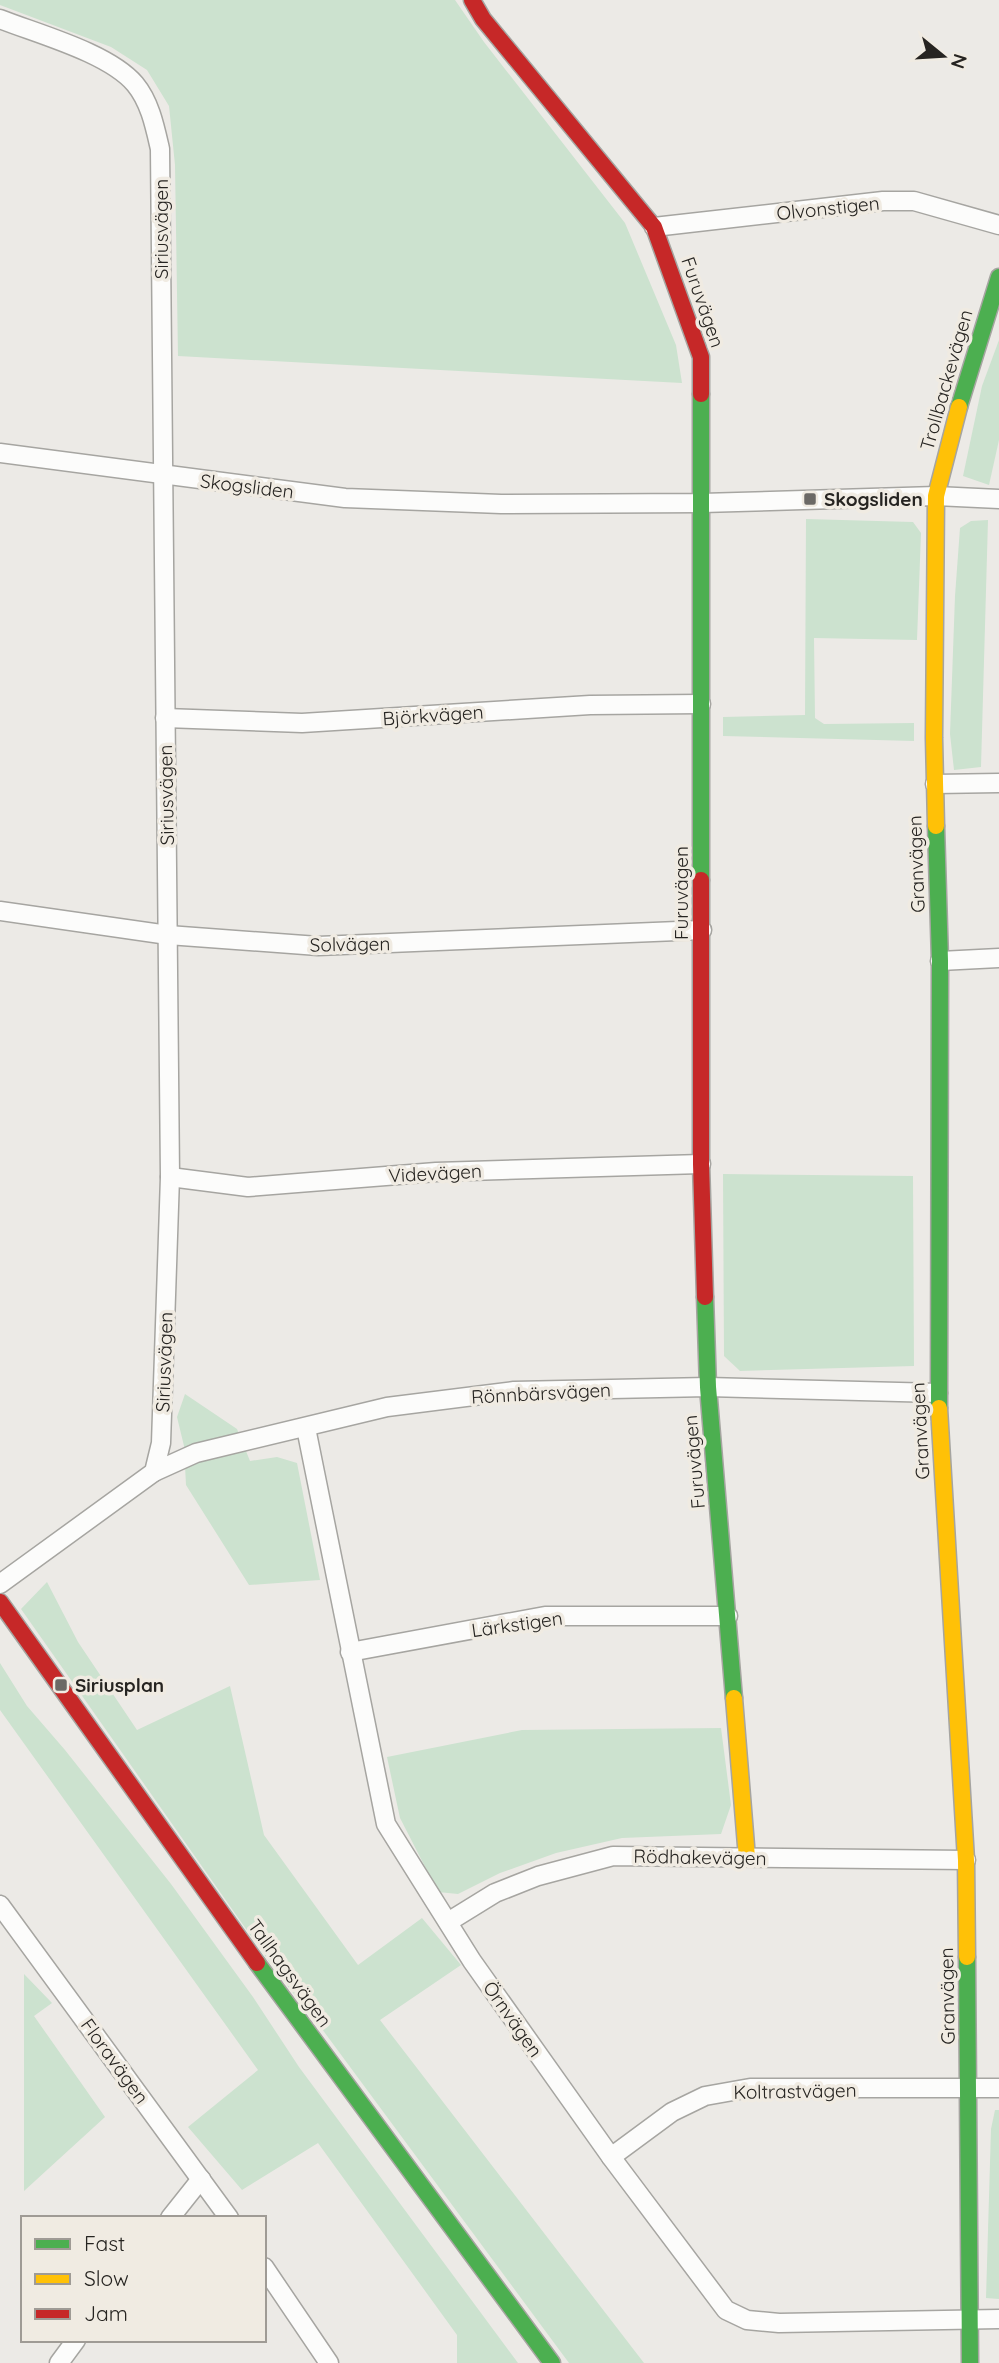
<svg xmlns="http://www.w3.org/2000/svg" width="999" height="2363" font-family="Quicksand,sans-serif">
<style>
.green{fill:#cce2cf}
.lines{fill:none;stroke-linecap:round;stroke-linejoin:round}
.street-casing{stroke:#a6a5a1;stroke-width:21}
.fast-casing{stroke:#a6a5a1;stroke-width:19}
.slow-casing{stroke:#a6a5a1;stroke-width:19}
.jam-casing{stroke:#a6a5a1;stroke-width:19}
.street{stroke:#fcfcfb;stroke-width:18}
.fast{stroke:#4caf50;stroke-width:16}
.slow{stroke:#ffc107;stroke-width:16}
.jam{stroke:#c62828;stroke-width:16}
.poi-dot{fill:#6b6966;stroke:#f0ebe2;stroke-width:2.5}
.labels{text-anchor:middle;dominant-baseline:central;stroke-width:7;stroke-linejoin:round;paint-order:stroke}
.street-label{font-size:19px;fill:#262421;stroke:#f0ebe2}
.poi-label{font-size:19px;font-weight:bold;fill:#262421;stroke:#f0ebe2;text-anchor:start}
</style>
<rect width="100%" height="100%" fill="#eceae6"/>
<g class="green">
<path d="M 0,0 L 455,0 L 484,42 L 625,223 L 676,345 L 682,383 L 178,356 L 175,165 L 169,106 L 147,70 L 111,47 L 0,5 Z"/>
<path d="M 999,340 L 999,440 L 989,485 L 963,476 L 982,386 Z"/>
<path d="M 806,519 L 913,522 L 921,533 L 917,640 L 814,638 L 815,718 L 824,724 L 914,723 L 914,741 L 723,736 L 723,717 L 805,715 Z"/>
<path d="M 988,520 L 981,767 L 954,770 L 950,734 L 955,596 L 960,528 L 971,521 Z"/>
<path d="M 723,1174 L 913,1176 L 914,1366 L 740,1371 L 724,1356 Z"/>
<path d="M 185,1394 L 237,1429 L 250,1461 L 277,1457 L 297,1463 L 320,1580 L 249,1585 L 186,1485 L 184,1446 L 177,1417 Z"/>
<path d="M 47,1582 L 78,1642 L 137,1730 L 230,1686 L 264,1835 L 358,1965 L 422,1918 L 461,1965 L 380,2020 L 644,2363 L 569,2363 L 322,2029 L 277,1973 L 21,1609 Z"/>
<path d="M 0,1663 L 27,1706 L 65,1750 L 171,1884 L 253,1997 L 299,2067 L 518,2363 L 457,2363 L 457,2335 L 318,2143 L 242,2190 L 188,2127 L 258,2070 L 0,1710 Z"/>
<path d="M 721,1728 L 731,1805 L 721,1834 L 622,1838 L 556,1853 L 500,1873 L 458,1894 L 438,1892 L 400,1818 L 387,1757 L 522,1730 Z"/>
<path d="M 24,1974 L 52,2003 L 34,2016 L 105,2117 L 24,2191 Z"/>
<path d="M 995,2110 L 999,2110 L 999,2299 L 986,2298 L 991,2129 Z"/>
</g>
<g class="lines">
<g class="street-casing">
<g id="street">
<path d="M 0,19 C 38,34 109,53 135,84 C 150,102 155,127 160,149 L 170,1177 L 161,1443 L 154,1472 L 0,1584"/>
<path d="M 654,227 L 883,201 L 914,201 L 999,225"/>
<path d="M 0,453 L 345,498 L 501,504 L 702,503 L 936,496 L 999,499"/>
<path d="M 165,718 L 302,723 L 590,705 L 701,704"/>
<path d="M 935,784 L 999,783"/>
<path d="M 0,911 L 168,935 L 318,946 L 702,930"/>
<path d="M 940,961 L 999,958"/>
<path d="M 170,1177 L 248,1187 L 436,1172 L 701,1164"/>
<path d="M 306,1428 L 386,1824 L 472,1961 L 611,2157 L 726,2310 L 747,2320 L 779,2323 L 999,2319"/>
<path d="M 154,1472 L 196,1453 L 387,1407 L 514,1391 L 708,1387 L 938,1393"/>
<path d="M 350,1652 L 545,1616 L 728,1616"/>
<path d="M 0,1905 L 229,2218"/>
<path d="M 448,1922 L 495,1893 L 538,1876 L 613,1856 L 966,1860"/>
<path d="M 611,2157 L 672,2112 L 705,2096 L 750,2088 L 999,2088"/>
<path d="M 170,2218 L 201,2179"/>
<path d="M 264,2267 L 329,2363"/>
<path d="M 59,2363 L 76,2340"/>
</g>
</g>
<g class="fast-casing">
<g id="fast">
<path d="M 701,394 L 701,880"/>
<path d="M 959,407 L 999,277"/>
<path d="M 936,826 L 940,961 L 939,1408"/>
<path d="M 705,1297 L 708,1387 L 734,1698"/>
<path d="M 967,1957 L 970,2363"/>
<path d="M 257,1963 L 552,2363"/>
</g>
</g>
<g class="slow-casing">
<g id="slow">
<path d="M 936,826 L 934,738 L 936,496 L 959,407"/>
<path d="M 939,1408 L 966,1860 L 967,1957"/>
<path d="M 734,1698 L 747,1858"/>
</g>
</g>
<g class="jam-casing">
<g id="jam">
<path d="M 472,0 L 483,19 L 654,227 L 701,357 L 701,394"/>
<path d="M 701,880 L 701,1164 L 705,1297"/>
<path d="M 0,1602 L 257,1963"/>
</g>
</g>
<use href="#street" class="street"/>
<use href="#fast" class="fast"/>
<use href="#slow" class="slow"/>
<use href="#jam" class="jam"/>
</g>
<g class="poi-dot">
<rect x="803" y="492" width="14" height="14" rx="3.5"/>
<rect x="54" y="1678" width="14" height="14" rx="3.5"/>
</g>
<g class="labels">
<g class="street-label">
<text transform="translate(828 208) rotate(-6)">Olvonstigen</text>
<text transform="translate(161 229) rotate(-90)">Siriusvägen</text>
<text transform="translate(703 302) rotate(71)">Furuvägen</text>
<text transform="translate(946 380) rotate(-74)">Trollbackevägen</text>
<text transform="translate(247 486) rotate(7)">Skogsliden</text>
<text transform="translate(433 715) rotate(-4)">Björkvägen</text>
<text transform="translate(166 795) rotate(-91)">Siriusvägen</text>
<text transform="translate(916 864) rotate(-92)">Granvägen</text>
<text transform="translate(681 893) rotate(-90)">Furuvägen</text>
<text transform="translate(350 944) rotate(-1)">Solvägen</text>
<text transform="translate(435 1173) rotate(-3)">Videvägen</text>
<text transform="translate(164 1362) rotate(-88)">Siriusvägen</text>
<text transform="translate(541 1393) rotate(-3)">Rönnbärsvägen</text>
<text transform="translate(920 1431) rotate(-93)">Granvägen</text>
<text transform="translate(694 1462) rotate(-95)">Furuvägen</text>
<text transform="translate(517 1624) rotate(-8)">Lärkstigen</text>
<text transform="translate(700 1857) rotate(1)">Rödhakevägen</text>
<text transform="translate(290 1973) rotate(54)">Tallhagsvägen</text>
<text transform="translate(947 1996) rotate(-91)">Granvägen</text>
<text transform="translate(513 2019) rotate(55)">Örnvägen</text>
<text transform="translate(115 2061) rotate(54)">Floravägen</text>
<text transform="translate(795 2091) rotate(-1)">Koltrastvägen</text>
</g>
<g class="poi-label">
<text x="824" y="499">Skogsliden</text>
<text x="75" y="1685">Siriusplan</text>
</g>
</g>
<rect x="21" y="2216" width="245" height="126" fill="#f0ebe2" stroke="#9f9b95" stroke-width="2"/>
<rect x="35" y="2239" width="35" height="10" fill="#4caf50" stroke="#9f9b95" stroke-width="2"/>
<text x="84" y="2251" font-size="21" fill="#262421">Fast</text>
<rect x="35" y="2274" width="35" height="10" fill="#ffc107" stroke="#9f9b95" stroke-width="2"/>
<text x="84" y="2286" font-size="21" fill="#262421">Slow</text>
<rect x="35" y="2309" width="35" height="10" fill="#c62828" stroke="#9f9b95" stroke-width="2"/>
<text x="84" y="2321" font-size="21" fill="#262421">Jam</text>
<g transform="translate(943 56) rotate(108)" stroke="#f0ebe2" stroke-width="5" paint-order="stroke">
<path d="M0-5L12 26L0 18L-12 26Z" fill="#262421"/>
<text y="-10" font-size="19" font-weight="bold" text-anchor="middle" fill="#262421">N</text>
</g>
</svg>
